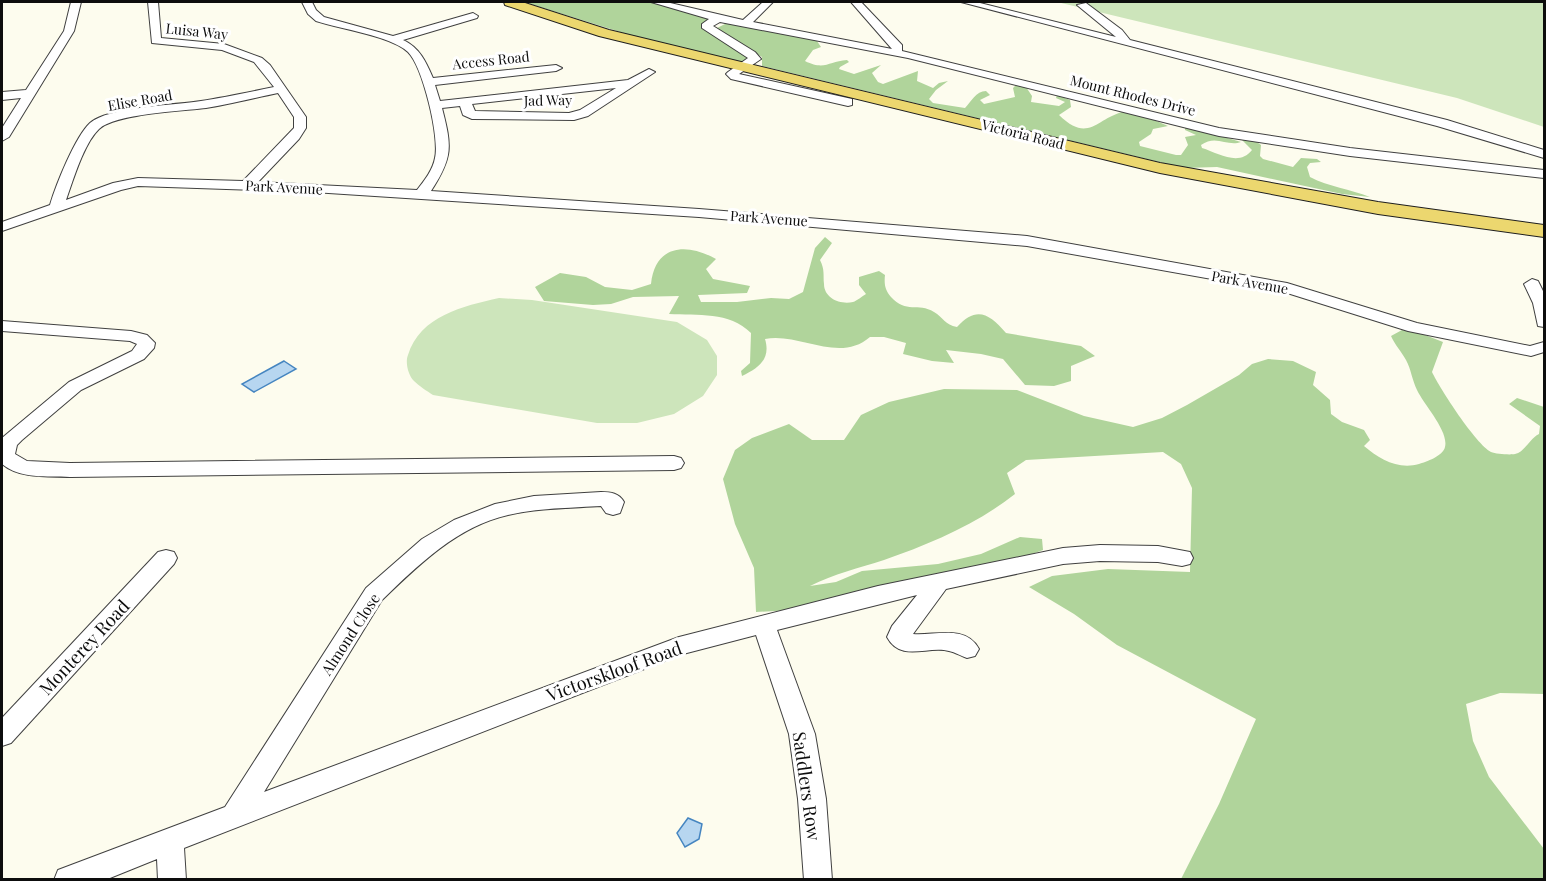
<svg xmlns="http://www.w3.org/2000/svg" width="1546" height="881" font-family="'Playfair Display',serif">
<style>
.green{fill:#cde5bb}
.forest{fill:#b0d49b}
.water{fill:#b7d6f0;stroke:#4585c0;stroke-width:1.5}
.lines{fill:none;stroke-linecap:round;stroke-linejoin:round}
.minor-casing{stroke:#404040;stroke-width:2}
.major-casing{stroke:#1e1e1e;stroke-width:2}
.minor{fill:#fff;fill-rule:evenodd}
.major{fill:#ecd76f;fill-rule:evenodd}
.labels{text-anchor:middle;dominant-baseline:central;stroke-width:6;stroke-linejoin:round;paint-order:stroke}
.far-street-label{font-size:14px;fill:#0d0d0d;stroke:#fff}
.street-label{font-size:15px;fill:#0d0d0d;stroke:#fff}
.near-street-label{font-size:18px;fill:#0d0d0d;stroke:#fff}
</style>
<rect width="100%" height="100%" fill="#fdfcee"/>
<g class="green">
<path d="M 1057,2 L 1544,2 L 1544,127 L 1457,98 Z"/>
<path d="M 499,298 L 532,300 L 677,322 L 707,340 L 717,356 L 717,375 L 703,396 L 674,414 L 637,423 L 597,423 L 433,395 C 427,391 419,386 414,381 C 408,375 405,362 408,355 C 420,316 463,306 499,298 Z"/>
</g>
<g class="forest">
<path d="M 524,2 L 650,2 L 712,18 L 703,25 L 752,56 L 746,62 L 738,61 L 633,36 Z"/>
<path d="M 729,22 L 815,38 L 821,47 L 813,50 L 805,61 C 825,71 829,61 847,60 L 849,62 L 840,67 L 839,69 L 854,74 L 881,65 L 872,73 L 878,82 L 883,84 L 918,71 L 917,81 L 933,88 L 939,83 L 948,81 L 936,90 L 929,99 L 933,103 L 965,108 C 971,102 976,91 986,91 L 990,95 L 980,100 L 984,104 L 1015,97 L 1013,88 L 1016,85 L 1026,87 L 1032,96 L 1031,102 L 1059,106 L 1065,102 L 1056,98 L 1057,95 L 1070,100 L 1071,107 L 1059,115 C 1088,143 1095,120 1122,112 L 1154,120 L 1168,126 L 1153,129 L 1151,134 L 1139,142 L 1140,146 L 1176,155 L 1181,155 L 1188,145 L 1185,137 L 1196,135 L 1185,130 L 1185,128 L 1194,128 L 1241,142 C 1227,147 1216,134 1201,145 L 1202,148 C 1218,153 1239,167 1252,150 L 1242,140 L 1254,140 L 1261,145 L 1260,156 L 1263,159 L 1293,167 L 1301,158 L 1317,159 L 1321,162 L 1310,163 L 1307,167 L 1310,177 C 1329,187 1350,189 1370,197 L 1342,194 L 1217,167 L 1184,168 L 762,66 L 762,57 L 715,29 Z"/>
<path d="M 825,237 L 832,243 L 820,260 C 825,270 823,275 824,284 C 824,298 840,305 853,302 C 857,301 862,296 866,294 L 859,285 L 859,277 L 879,271 L 885,275 C 884,284 885,290 891,297 C 906,314 918,302 934,312 C 943,317 945,325 957,327 C 976,306 989,313 1006,333 L 1081,346 L 1095,356 L 1071,366 L 1071,381 L 1054,386 L 1025,385 L 1003,359 L 981,354 L 946,350 L 954,363 L 932,361 L 903,354 L 906,343 L 884,337 L 870,337 C 839,364 799,332 765,339 C 771,359 759,368 742,376 L 741,371 L 750,363 L 751,333 C 729,311 698,316 669,314 L 679,296 L 633,297 L 611,304 L 593,305 L 544,301 L 535,287 L 560,273 L 586,277 L 605,287 L 632,290 L 651,284 C 655,245 686,242 716,259 L 706,269 L 713,279 L 750,286 L 747,293 L 698,295 L 701,302 L 737,302 L 771,298 L 789,299 L 803,292 L 815,248 Z"/>
<path d="M 1402,330 L 1420,333 L 1443,342 L 1432,372 C 1440,389 1476,444 1491,452 C 1496,454 1510,455 1515,454 C 1525,452 1529,439 1539,434 L 1540,426 L 1509,404 L 1517,398 L 1544,407 L 1544,694 L 1500,693 L 1466,704 L 1473,741 L 1489,777 L 1544,849 L 1544,879 L 1181,879 L 1219,804 L 1256,719 L 1117,645 L 1074,614 L 1029,587 L 1052,576 L 1108,569 L 1190,572 L 1192,488 L 1181,464 L 1163,452 L 1026,460 L 1007,473 L 1015,494 C 977,524 930,544 884,560 C 859,568 834,574 810,586 L 836,582 L 862,571 L 938,564 L 981,554 L 1020,537 L 1042,539 L 1043,550 L 997,567 L 793,610 L 756,612 L 754,568 L 735,524 L 723,479 L 735,450 L 752,438 L 789,424 L 812,440 L 844,440 L 861,415 L 889,402 L 944,389 L 1017,390 L 1084,416 L 1133,427 L 1162,418 L 1187,405 L 1239,375 L 1252,364 L 1268,359 L 1293,361 L 1316,372 L 1313,385 L 1330,400 L 1331,414 L 1342,422 L 1364,430 L 1370,440 L 1364,446 C 1379,459 1398,470 1419,464 C 1426,462 1443,456 1445,447 C 1449,431 1424,405 1417,390 C 1412,380 1411,369 1406,360 C 1401,351 1395,345 1391,336 Z"/>
</g>
<g class="water">
<path d="M 284,361 L 296,369 L 254,392 L 242,384 Z"/>
<path d="M 688,818 L 702,824 L 699,839 L 685,847 L 677,833 Z"/>
</g>
<g class="lines">
<g class="minor-casing">
<g id="minor">
<path d="M 71,2 L 81,2 L 74,31 L 9,137 L 2,141 L 2,128 L 21,98 L 2,100 L 2,92 L 26,90 L 64,31 Z"/>
<path d="M 148,2 L 158,2 L 161,38 L 224,44 L 262,58 L 270,65 L 306,117 L 306,128 L 299,139 L 258,182 L 417,190 C 424,181 433,170 435,158 C 440,138 423,67 408,52 C 391,36 340,29 316,21 L 308,14 L 302,2 L 312,2 L 316,10 L 324,17 L 393,36 L 473,13 L 478,16 L 477,18 L 403,40 C 420,48 426,62 433,78 L 556,65 L 562,68 L 556,71 L 435,85 L 440,101 L 628,80 L 649,69 L 655,72 L 588,116 L 574,120 L 472,119 L 463,115 L 460,106 L 442,108 C 452,147 453,157 431,191 L 699,209 L 1027,236 L 1287,283 L 1417,323 L 1530,346 L 1544,342 L 1544,352 L 1531,356 L 1408,331 L 1284,292 L 1027,246 L 699,217 L 313,192 L 138,186 L 121,190 L 2,231 L 2,222 L 50,205 C 56,185 75,137 90,123 C 108,107 176,105 201,101 C 226,97 250,92 274,87 L 254,62 L 222,50 L 152,43 ZM 616,88 L 580,110 L 569,113 L 475,111 L 472,104 ZM 278,93 L 294,117 L 294,128 L 243,181 L 138,178 L 113,183 L 66,200 C 73,180 84,143 99,129 C 114,114 182,111 206,108 C 230,104 254,98 278,93 Z"/>
<path d="M 651,2 L 666,2 L 743,20 L 763,2 L 773,2 L 753,22 L 892,49 L 851,2 L 861,2 L 902,45 L 902,51 L 1219,128 L 1350,148 L 1544,170 L 1544,178 L 1350,156 L 1219,136 L 908,58 L 720,22 L 713,26 L 755,52 L 761,59 L 739,74 L 852,99 L 852,105 L 848,106 L 731,79 L 726,74 L 728,72 L 748,58 L 702,28 L 702,24 L 709,19 Z"/>
<path d="M 961,2 L 976,2 L 1116,37 L 1077,5 L 1086,3 L 1122,30 L 1130,40 L 1447,120 L 1544,150 L 1544,158 L 1437,126 Z"/>
<path d="M 1532,279 L 1538,281 L 1544,293 L 1544,327 L 1538,326 L 1533,303 L 1524,284 Z"/>
<path d="M 2,321 L 131,331 L 147,335 L 155,343 L 154,348 L 144,359 L 81,390 L 22,440 L 17,445 L 15,454 L 27,461 L 70,463 L 674,456 L 681,458 L 684,463 L 681,468 L 674,470 L 70,477 C 47,476 20,479 2,464 L 2,438 L 69,382 L 132,351 L 137,344 L 130,341 L 2,331 Z"/>
<path d="M 601,492 C 611,492 619,493 624,502 L 620,513 L 613,515 L 606,513 L 601,506 C 570,508 538,508 508,515 C 458,526 418,565 382,600 L 264,792 L 679,637 L 878,586 L 1063,548 L 1100,545 L 1158,546 L 1190,552 L 1193,558 L 1190,564 L 1182,566 L 1158,562 L 1100,561 L 1063,564 L 946,589 L 913,634 C 934,636 966,624 979,649 L 975,656 L 967,658 C 961,656 955,652 949,651 C 928,645 901,663 887,637 L 892,626 L 917,595 L 777,630 L 815,734 L 826,799 L 832,880 L 804,880 L 798,799 L 789,734 L 756,635 L 683,654 L 184,848 L 186,880 L 158,880 L 157,859 L 105,880 L 54,880 L 58,870 L 225,807 L 366,588 L 422,539 L 454,520 L 495,504 L 534,496 Z"/>
<path d="M 166,550 L 174,552 L 177,558 L 174,564 L 11,743 L 2,746 L 2,718 L 158,552 Z"/>
</g>
</g>
<g class="major-casing">
<path id="major" d="M 504,2 L 522,2 L 609,30 L 1160,163 L 1378,202 L 1544,225 L 1544,237 L 1378,214 L 1160,173 L 599,36 L 505,5 Z"/>
</g>
<use href="#minor" class="minor"/>
<use href="#major" class="major"/>
</g>
<g class="labels">
<g class="far-street-label">
<text transform="translate(197 31) rotate(6)">Luisa Way</text>
<text transform="translate(491 60) rotate(-6)">Access Road</text>
<text transform="translate(1133 95) rotate(14)">Mount Rhodes Drive</text>
<text transform="translate(140 100) rotate(-10)">Elise Road</text>
<text transform="translate(548 100) rotate(-1)">Jad Way</text>
<text transform="translate(1023 134) rotate(14)">Victoria Road</text>
<text transform="translate(284 187) rotate(3)">Park Avenue</text>
<text transform="translate(769 218) rotate(4)">Park Avenue</text>
<text transform="translate(1250 282) rotate(10)">Park Avenue</text>
</g>
<g class="street-label">
<text transform="translate(350 634) rotate(-57)">Almond Close</text>
</g>
<g class="near-street-label">
<text transform="translate(84 647) rotate(-47)">Monterey Road</text>
<text transform="translate(614 671) rotate(-20)">Victorskloof Road</text>
<text transform="translate(807 786) rotate(82)">Saddlers Row</text>
</g>
</g>
<rect width="1546" height="881" fill="none" stroke="#0d0d0d" stroke-width="6"/>
</svg>
